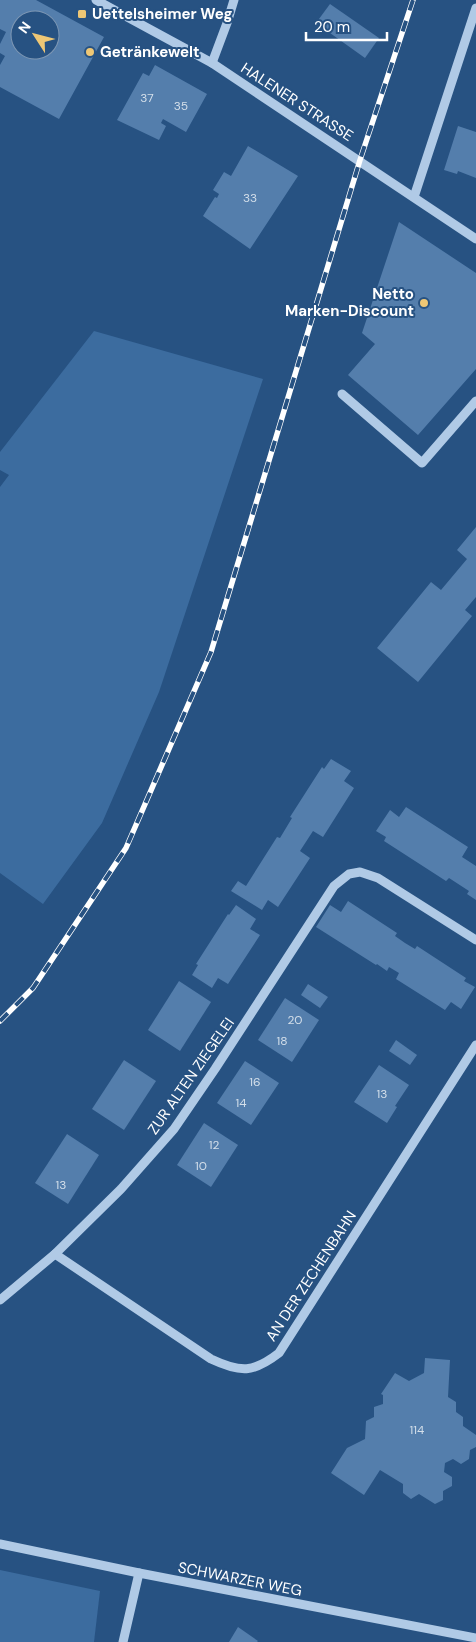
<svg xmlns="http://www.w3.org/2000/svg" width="476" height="1642" font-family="'DM Sans',sans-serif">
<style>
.green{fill:#3c6c9f}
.building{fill:#547eac;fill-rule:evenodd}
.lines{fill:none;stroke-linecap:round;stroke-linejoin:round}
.minor{stroke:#b0cae6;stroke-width:9}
.rail-casing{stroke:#fff;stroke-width:5.5}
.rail{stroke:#275282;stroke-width:4;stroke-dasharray:11;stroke-linecap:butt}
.poi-dot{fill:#eec775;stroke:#275282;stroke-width:2}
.labels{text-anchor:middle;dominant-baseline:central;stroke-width:4;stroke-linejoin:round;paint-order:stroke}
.number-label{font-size:12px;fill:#d4dfea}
.poi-label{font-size:15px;font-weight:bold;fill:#fff;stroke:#275282;text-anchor:start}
.street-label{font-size:15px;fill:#fff;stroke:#275282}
</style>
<rect width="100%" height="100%" fill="#275282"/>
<g class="green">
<path d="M 94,331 L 263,379 L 159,692 L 102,823 L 43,904 L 0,873 L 0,487 L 9,475 L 0,470 L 0,452 Z"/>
<path d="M 0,1570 L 100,1591 L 94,1642 L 0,1642 Z"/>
</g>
<g class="building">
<path d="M 0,0 L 36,0 L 104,37 L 59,119 L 0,87 L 0,65 L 5,56 L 0,53 L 0,44 L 6,32 L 0,29 ZM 20,20 L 50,20 L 50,50 L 20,50 Z"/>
<path d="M 330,4 L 379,38 L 365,58 L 316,23 Z"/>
<path d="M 155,65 L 207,94 L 186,132 L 163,119 L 161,123 L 166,126 L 159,140 L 117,120 L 143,73 L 149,76 Z"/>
<path d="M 458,126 L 476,132 L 476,178 L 458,171 L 457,174 L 444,170 Z"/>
<path d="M 248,146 L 298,176 L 250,249 L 203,216 L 215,197 L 217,198 L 219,194 L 213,190 L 224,172 L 231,176 Z"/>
<path d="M 399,222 L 476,273 L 476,369 L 418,435 L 348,375 L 375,344 L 362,333 Z"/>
<path d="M 476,527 L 476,597 L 465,610 L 472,616 L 418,682 L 377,648 L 431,582 L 441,590 L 467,559 L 457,550 Z"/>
<path d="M 331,759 L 351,771 L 344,781 L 354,788 L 323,837 L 313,831 L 300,851 L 310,858 L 278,907 L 268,900 L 262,910 L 231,891 L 238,881 L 246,886 L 277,837 L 280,838 L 292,818 L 290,817 L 322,767 L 324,769 Z"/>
<path d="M 406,807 L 468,847 L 462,857 L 476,866 L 476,900 L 467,894 L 469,891 L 449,878 L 446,881 L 384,841 L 386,837 L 376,831 L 390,810 L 399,817 Z"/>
<path d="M 348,901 L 397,933 L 395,936 L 405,943 L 415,949 L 417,946 L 466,978 L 464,981 L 475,987 L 461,1009 L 451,1002 L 445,1010 L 396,979 L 399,973 L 389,967 L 387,971 L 377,964 L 376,965 L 316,927 L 330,905 L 341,912 Z"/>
<path d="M 236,905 L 256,919 L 250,929 L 260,935 L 228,984 L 218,978 L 212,988 L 192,975 L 198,965 L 196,964 L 228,914 L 229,915 Z"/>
<path d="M 179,981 L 211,1002 L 180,1051 L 148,1030 Z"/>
<path d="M 308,984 L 328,997 L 320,1008 L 301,995 Z"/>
<path d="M 285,998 L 319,1020 L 292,1062 L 258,1040 Z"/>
<path d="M 396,1040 L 417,1055 L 410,1065 L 389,1051 Z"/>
<path d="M 124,1060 L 156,1081 L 124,1130 L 92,1109 Z"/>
<path d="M 245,1061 L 279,1083 L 251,1125 L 217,1103 Z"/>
<path d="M 379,1065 L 409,1085 L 395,1106 L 397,1107 L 387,1123 L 354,1102 Z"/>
<path d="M 204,1123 L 238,1145 L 211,1187 L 177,1165 Z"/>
<path d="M 67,1134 L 99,1155 L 68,1204 L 35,1183 Z"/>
<path d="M 425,1358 L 450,1360 L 448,1397 L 456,1402 L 456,1412 L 463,1417 L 463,1426 L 476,1435 L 476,1447 L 470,1450 L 469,1459 L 461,1464 L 453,1459 L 445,1463 L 444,1472 L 452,1477 L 452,1486 L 443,1491 L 443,1500 L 435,1504 L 419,1494 L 411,1499 L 403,1493 L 403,1484 L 380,1470 L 364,1495 L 331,1473 L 347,1448 L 365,1439 L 366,1421 L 374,1417 L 374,1407 L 383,1404 L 383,1395 L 381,1394 L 395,1373 L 409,1381 L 424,1373 Z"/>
<path d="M 238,1627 L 258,1641 L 257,1642 L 229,1642 Z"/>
</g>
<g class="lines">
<g class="minor">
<path d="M 96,0 L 212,63 L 476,239"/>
<path d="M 212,63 L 227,23 L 234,0"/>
<path d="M 414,197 L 476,8"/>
<path d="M 342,394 L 422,463 L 476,401"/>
<path d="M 55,1254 L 211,1359 C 241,1373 253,1373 279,1353 L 476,1045"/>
<path d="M 0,1300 L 55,1254 L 121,1189 L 174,1129 L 215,1069 L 334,886 L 349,874 L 360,872 L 378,878 L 476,940"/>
<path d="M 0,1544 L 139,1573 L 476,1638"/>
<path d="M 123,1642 L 139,1573"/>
</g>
<g class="rail-casing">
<path id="rail" d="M 0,1021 L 33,988 L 126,848 L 211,652 L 360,160 L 413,0"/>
</g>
<use href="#rail" class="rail"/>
</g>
<g class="poi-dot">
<rect x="77" y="9" width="10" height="10" rx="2.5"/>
<circle cx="90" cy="52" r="5"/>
<circle cx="424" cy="303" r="5"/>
</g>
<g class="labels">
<g class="number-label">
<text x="147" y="98">37</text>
<text x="181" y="106">35</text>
<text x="250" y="198">33</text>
<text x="295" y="1020">20</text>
<text x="282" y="1041">18</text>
<text x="255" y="1082">16</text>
<text x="382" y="1094">13</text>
<text x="241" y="1103">14</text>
<text x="214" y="1145">12</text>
<text x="201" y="1166">10</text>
<text x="61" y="1185">13</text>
<text x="417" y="1430">114</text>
</g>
<g class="poi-label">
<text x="92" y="14">Uettelsheimer Weg</text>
<text x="100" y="52">Getränkewelt</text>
<text x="414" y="294" text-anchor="end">Netto<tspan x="414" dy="17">Marken-Discount</tspan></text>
</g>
<g class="street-label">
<text transform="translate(297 102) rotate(33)">HALENER STRASSE</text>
<text transform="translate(191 1076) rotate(-55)">ZUR ALTEN ZIEGELEI</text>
<text transform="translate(311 1276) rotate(-57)">AN DER ZECHENBAHN</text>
<text transform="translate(240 1579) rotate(11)">SCHWARZER WEG</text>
</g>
</g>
<g transform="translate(35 35) rotate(306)"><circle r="24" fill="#275282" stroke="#7d97b4"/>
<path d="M0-4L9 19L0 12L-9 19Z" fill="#eec775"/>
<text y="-8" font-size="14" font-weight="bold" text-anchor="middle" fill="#ffffff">N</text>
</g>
<path d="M306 32v8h81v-8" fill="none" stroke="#ffffff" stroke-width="2.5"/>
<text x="314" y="32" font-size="15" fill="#ffffff" stroke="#275282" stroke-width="4" paint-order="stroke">20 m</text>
</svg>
